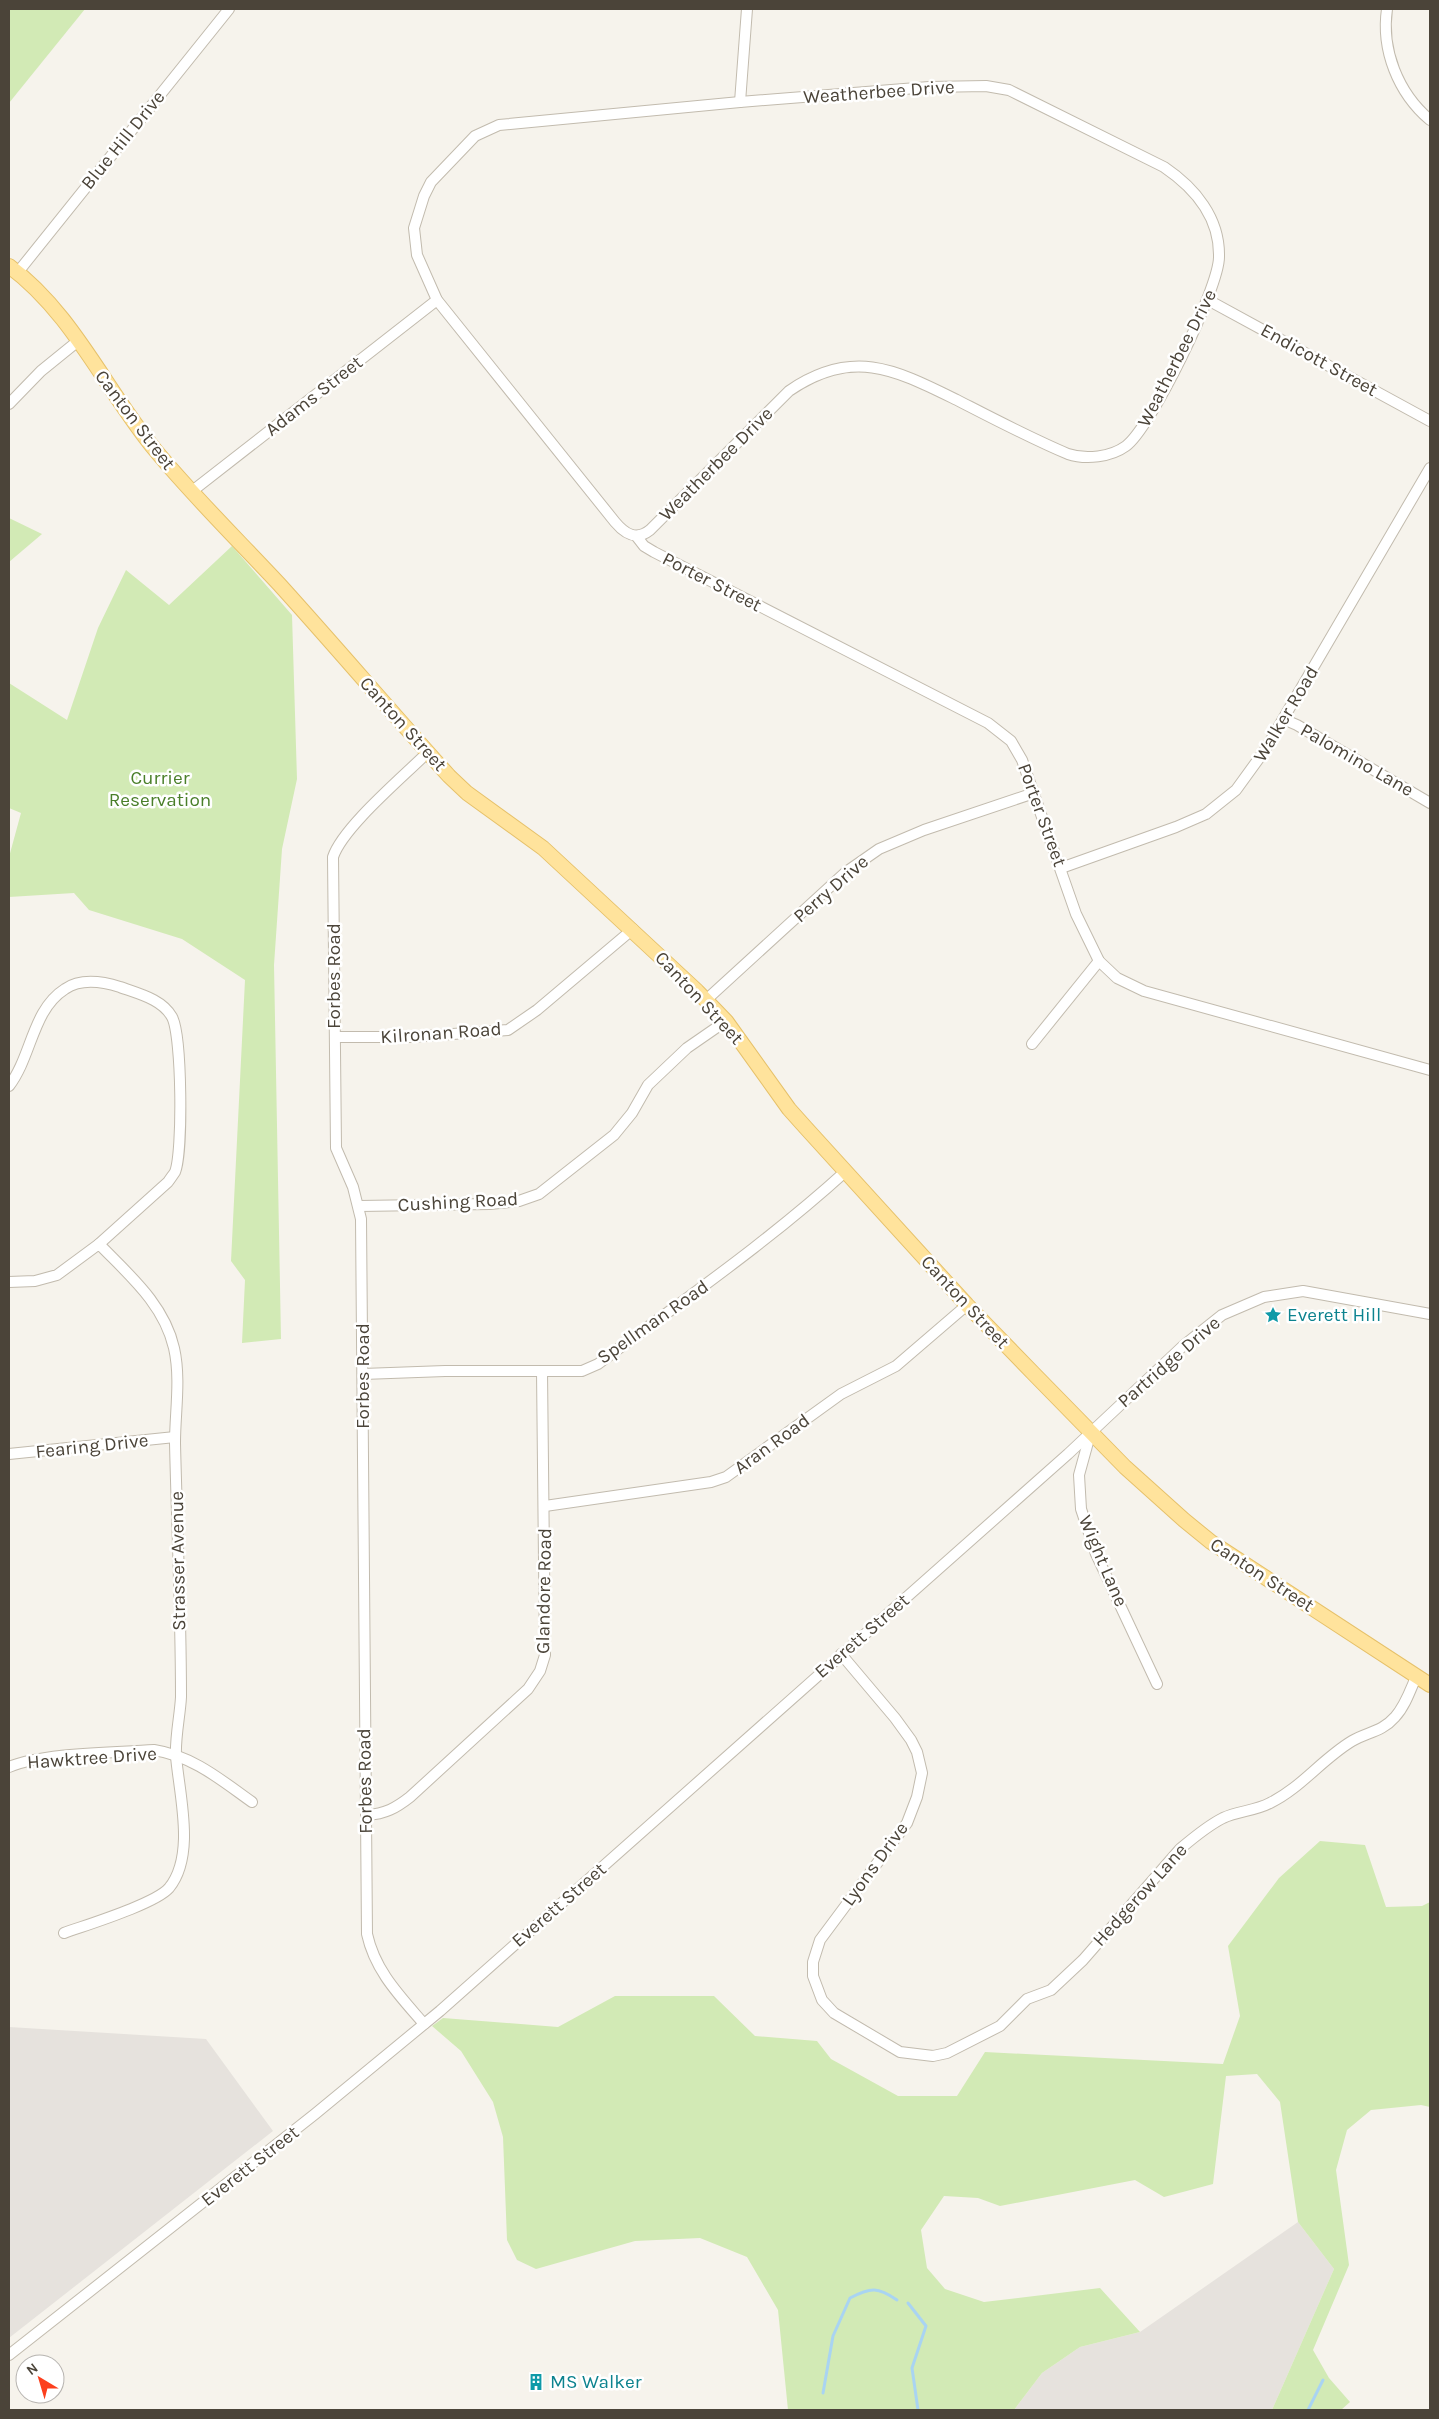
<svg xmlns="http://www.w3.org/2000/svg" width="1439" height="2419" font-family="Karla,sans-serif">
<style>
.industrial{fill:#e6e2dd}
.green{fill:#d2eab5}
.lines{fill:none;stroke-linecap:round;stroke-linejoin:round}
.stream{stroke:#a9d4f2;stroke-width:3}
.minor-casing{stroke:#c2bbae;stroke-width:12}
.major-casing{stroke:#e6c16a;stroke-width:16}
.minor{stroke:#fff;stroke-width:10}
.major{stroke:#ffe39c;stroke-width:14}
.labels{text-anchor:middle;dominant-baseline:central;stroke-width:5;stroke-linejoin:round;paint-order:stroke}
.street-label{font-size:19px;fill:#4b4439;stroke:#fff}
.park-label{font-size:19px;fill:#4a7f2a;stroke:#fff}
.culture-label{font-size:19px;fill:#0d838f;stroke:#fff;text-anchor:start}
</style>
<rect width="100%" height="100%" fill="#f6f3ec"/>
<g class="industrial">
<path d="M 9,2027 L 206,2039 L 273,2131 L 9,2338 Z"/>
<path d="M 1298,2222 L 1334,2269 L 1272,2410 L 1014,2410 L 1042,2373 L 1080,2347 L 1140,2332 Z"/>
</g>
<g class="green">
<path d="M 9,9 L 85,9 L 9,103 Z"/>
<path d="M 9,518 L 42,534 L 9,562 Z"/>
<path d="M 232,546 L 292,615 L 297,779 L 282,849 L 274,965 L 281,1339 L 242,1343 L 245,1280 L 231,1261 L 245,980 L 182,939 L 89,910 L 74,893 L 9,897 L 9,857 L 21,813 L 9,808 L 9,683 L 67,720 L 98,628 L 126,570 L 169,605 Z"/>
<path d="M 1320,1841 L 1365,1845 L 1386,1907 L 1422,1906 L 1430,1902 L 1430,2107 L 1421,2105 L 1371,2110 L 1347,2130 L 1336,2170 L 1349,2265 L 1313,2350 L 1329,2378 L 1350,2402 L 1341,2410 L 1272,2410 L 1334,2269 L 1298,2222 L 1280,2102 L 1257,2074 L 1226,2076 L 1213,2184 L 1164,2197 L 1135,2180 L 1000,2206 L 978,2198 L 944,2196 L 921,2230 L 927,2268 L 945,2289 L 984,2302 L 1100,2288 L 1140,2332 L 1080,2347 L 1042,2373 L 1014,2410 L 788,2410 L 778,2310 L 747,2257 L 700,2238 L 635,2241 L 536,2269 L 517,2260 L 507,2240 L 503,2137 L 493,2102 L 461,2051 L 432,2026 L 443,2018 L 558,2027 L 615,1996 L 714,1996 L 755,2036 L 817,2041 L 831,2059 L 898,2096 L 957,2096 L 985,2052 L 1223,2064 L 1240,2016 L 1228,1946 L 1279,1878 Z"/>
</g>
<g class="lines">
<g class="stream">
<path d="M 908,2303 L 926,2326 L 912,2368 L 918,2410"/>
<path d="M 823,2393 L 833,2336 L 850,2298 C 871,2287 878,2287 897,2300"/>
<path d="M 1308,2410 L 1323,2380"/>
</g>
<g class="minor-casing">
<g id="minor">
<path d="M 1387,9 C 1381,50 1398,93 1430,120"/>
<path d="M 986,86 L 1009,90 L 1164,167 C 1195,188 1220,218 1219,257 C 1219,288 1151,428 1126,446 C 1111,457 1086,460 1068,454 C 1030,438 994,419 957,400 C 896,370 853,347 789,391 L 650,530 C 636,541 625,534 615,522 L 437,300 L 417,255 L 414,228 L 424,196 L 431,182 L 475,136 L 499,125 L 740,102 L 929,87 Z"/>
<path d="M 740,102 L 747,9"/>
<path d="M 18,272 L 229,9"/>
<path d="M 1208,300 L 1430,421"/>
<path d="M 9,404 L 41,371 L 78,341"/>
<path d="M 191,492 L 437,300"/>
<path d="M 637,537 L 644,546 L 654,552 L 988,723 L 1011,741 L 1022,760 L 1076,914 L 1099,961 L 1117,978 L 1144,991 L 1430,1070"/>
<path d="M 1283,719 L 1297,725 L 1430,803"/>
<path d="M 1061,868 L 1176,827 L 1206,814 L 1236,790 L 1265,750 L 1430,468"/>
<path d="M 706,1000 L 846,872 L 879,849 L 924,830 L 1034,793"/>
<path d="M 335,1037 L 411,1037 L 508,1030 L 537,1010 L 633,929"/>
<path d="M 1032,1044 L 1099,961"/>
<path d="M 9,1086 C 32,1056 32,1010 65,989 C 81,978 104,982 120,987 C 139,994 162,999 172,1017 C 182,1036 183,1152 175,1172 C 173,1175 170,1179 168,1182 L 99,1244"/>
<path d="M 359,1206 L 490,1204 L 519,1201 L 539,1194 L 614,1135 L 632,1113 L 648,1085 L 687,1048 L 726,1021"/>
<path d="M 9,1282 L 35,1281 L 57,1275 L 99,1244 C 129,1275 164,1304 174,1348 C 181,1379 175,1412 175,1443 C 177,1528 181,1612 181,1697 C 180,1716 175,1737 176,1756 C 179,1794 196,1855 169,1888 C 155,1904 86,1925 64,1933"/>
<path d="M 363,1374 L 445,1371 L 582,1371 L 598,1364 C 682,1301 768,1242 846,1171"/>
<path d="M 1090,1435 L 1079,1475 L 1081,1509 L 1096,1554 L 1157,1684"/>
<path d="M 9,1454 L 175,1437"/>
<path d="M 545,1506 L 711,1482 L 726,1477 L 841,1394 L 896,1366 L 967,1305"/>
<path d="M 841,1654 L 895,1718 L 911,1740 L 917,1752 L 922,1773 L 917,1797 L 907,1823 L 820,1940 L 813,1962 L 813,1976 L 822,2000 L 834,2013 L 900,2052 L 933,2056 L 947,2053 L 1000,2026 L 1027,1999 L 1051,1990 L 1083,1960 L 1180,1849 C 1193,1838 1207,1826 1223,1818 C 1238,1811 1255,1811 1270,1803 C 1301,1788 1322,1759 1352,1741 C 1367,1732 1382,1732 1395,1717 C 1405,1706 1410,1691 1416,1677"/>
<path d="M 9,1767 C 46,1752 113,1753 154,1750 C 193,1756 221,1780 252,1802"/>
<path d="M 367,1815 C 385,1814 396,1808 410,1797 L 528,1689 L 540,1671 L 545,1655 L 542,1371"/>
<path d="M 424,2024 C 400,1996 375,1971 367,1934 L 361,1219 L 353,1187 L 336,1148 L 333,857 C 343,827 403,777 428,752"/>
<path d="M 9,2355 L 315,2114 L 440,2011 L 1068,1454 L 1183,1346 L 1222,1315 L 1264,1297 L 1303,1291 L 1430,1314"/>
</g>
</g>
<g class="major-casing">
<path id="major" d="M 9,266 C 73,313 106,391 156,451 C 195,498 238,540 279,584 C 337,648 392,713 449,776 L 467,793 L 543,848 L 697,991 L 726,1021 L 789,1109 L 806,1128 L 967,1305 L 1033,1373 L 1125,1467 L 1184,1520 L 1211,1542 L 1430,1685"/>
</g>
<use href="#minor" class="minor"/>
<use href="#major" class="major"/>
</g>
<defs>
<g id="sight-bare" transform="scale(1.35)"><path d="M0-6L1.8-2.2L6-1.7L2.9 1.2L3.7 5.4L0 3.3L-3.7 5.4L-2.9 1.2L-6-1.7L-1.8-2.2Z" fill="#0f9aa8" stroke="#fff" stroke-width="2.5" paint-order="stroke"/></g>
<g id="building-bare" transform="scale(1.35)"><path d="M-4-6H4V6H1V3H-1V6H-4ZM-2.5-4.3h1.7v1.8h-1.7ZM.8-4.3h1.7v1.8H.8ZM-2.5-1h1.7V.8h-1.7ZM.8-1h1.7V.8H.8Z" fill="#0f9aa8" stroke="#fff" stroke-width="2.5" paint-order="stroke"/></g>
</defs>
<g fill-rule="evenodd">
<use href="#sight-bare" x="1273" y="1315"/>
<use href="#building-bare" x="536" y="2382"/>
</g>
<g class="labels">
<g class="street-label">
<text transform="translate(879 92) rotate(-4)">Weatherbee Drive</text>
<text transform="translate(123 140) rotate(-51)">Blue Hill Drive</text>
<text transform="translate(1177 358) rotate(-63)">Weatherbee Drive</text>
<text transform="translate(1319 360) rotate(29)">Endicott Street</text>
<text transform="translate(314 396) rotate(-38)">Adams Street</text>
<text transform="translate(135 420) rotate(53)">Canton Street</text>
<text transform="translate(716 464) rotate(-45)">Weatherbee Drive</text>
<text transform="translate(712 582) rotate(27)">Porter Street</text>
<text transform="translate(1286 714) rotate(-59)">Walker Road</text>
<text transform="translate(403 724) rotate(48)">Canton Street</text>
<text transform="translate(1357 760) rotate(30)">Palomino Lane</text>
<text transform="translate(1042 815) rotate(70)">Porter Street</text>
<text transform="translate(831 889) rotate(-41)">Perry Drive</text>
<text transform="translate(334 976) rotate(-90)">Forbes Road</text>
<text transform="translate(699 998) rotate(47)">Canton Street</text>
<text transform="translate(441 1033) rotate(-4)">Kilronan Road</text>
<text transform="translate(458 1202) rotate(-3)">Cushing Road</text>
<text transform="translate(965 1302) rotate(47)">Canton Street</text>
<text transform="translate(653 1322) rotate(-35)">Spellman Road</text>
<text transform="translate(1169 1362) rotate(-41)">Partridge Drive</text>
<text transform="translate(363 1376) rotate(-90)">Forbes Road</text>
<text transform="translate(772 1444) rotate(-36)">Aran Road</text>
<text transform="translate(92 1446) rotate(-6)">Fearing Drive</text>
<text transform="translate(178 1561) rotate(-91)">Strasser Avenue</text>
<text transform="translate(1103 1561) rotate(67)">Wight Lane</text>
<text transform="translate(1262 1575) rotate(33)">Canton Street</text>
<text transform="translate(544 1591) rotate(-89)">Glandore Road</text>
<text transform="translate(862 1636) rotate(-41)">Everett Street</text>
<text transform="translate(92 1758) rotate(-4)">Hawktree Drive</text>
<text transform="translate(365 1781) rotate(-91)">Forbes Road</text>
<text transform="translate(875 1864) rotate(-54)">Lyons Drive</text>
<text transform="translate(1140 1895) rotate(-48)">Hedgerow Lane</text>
<text transform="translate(559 1905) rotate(-41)">Everett Street</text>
<text transform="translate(250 2166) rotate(-38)">Everett Street</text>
</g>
<g class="park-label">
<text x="160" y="778">Currier<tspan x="160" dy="22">Reservation</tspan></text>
</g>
<g class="culture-label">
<text x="1287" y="1315">Everett Hill</text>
<text x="550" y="2382">MS Walker</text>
</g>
</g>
<rect width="1439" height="2419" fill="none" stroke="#4b4439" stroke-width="20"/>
<g transform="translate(40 2379) rotate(322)"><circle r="24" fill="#ffffff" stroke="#b7b4b0"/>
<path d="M0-4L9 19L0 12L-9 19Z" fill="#fc3f1d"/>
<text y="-8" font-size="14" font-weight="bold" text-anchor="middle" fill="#4b4439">N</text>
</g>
</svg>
